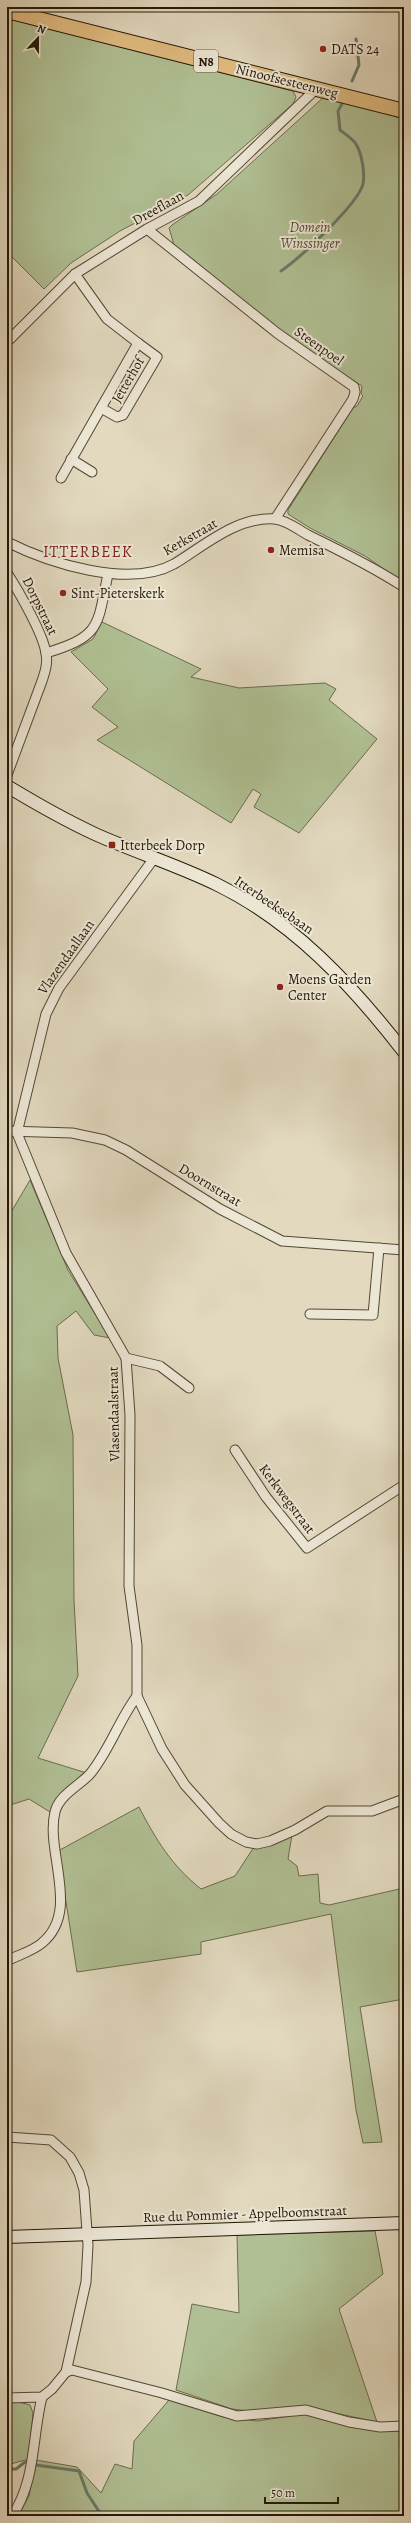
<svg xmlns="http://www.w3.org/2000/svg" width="411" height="2523" font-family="Alegreya,serif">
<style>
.green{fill:#b0c094;stroke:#6a6c4d}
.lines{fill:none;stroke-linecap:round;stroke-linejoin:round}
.stream{stroke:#687a6a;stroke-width:3}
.street-casing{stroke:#544834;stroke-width:11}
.secondary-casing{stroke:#241806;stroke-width:14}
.primary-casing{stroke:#241806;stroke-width:16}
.street{stroke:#ece6d5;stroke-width:9}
.secondary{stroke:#ece6d5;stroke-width:12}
.primary{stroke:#e1bc80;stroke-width:14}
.poi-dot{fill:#8f2418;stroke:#ece6d5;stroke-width:1.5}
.labels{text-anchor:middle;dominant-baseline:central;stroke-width:4;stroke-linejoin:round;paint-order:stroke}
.shield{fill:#ece6d5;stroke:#605644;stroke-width:1}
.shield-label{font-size:13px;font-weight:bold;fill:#241806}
.poi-label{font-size:14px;fill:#241806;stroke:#ece6d5;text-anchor:start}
.street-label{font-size:14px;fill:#241806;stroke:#ece6d5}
.park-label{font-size:14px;font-style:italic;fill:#4e4a31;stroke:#ece6d5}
.quarter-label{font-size:16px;letter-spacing:1px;fill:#7a1f14;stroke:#ece6d5}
</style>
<rect width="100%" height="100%" fill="#e2d9bf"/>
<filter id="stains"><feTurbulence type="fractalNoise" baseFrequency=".005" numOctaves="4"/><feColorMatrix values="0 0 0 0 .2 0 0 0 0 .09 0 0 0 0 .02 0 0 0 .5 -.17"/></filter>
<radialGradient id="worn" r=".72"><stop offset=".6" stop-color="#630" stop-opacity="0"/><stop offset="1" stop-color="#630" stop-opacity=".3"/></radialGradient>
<g class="green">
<path d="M 7,18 L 293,91 L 296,97 L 293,104 L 188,195 L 120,231 L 71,263 L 44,289 L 7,252 Z"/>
<path d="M 325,96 L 404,119 L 404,583 L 365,556 L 310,528 L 288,514 L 288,510 L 353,408 L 357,406 L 363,396 L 361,394 L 362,386 L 289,340 L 174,245 L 169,228 L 172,225 L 217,194 Z"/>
<path d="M 102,622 L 201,669 L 191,677 L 239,688 L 325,683 L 336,689 L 329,700 L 377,739 L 299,833 L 254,807 L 261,794 L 253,789 L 231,823 L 97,740 L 118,727 L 92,707 L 108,689 L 71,652 L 93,639 Z"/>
<path d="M 30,1180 L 68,1270 L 110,1338 L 94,1335 L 76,1311 L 57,1326 L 58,1358 L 73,1435 L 74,1600 L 78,1676 L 38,1758 L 90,1774 L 55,1811 L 50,1812 L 29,1799 L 7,1806 L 7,1219 Z"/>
<path d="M 139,1807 C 156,1840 172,1866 201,1889 L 235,1876 L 254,1847 L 292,1835 L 288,1859 L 297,1866 L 299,1876 L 318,1874 L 320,1903 L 329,1905 L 404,1888 L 404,1999 L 360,2007 L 382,2142 L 363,2143 L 356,2110 L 331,1914 L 201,1942 L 201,1954 L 77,1972 L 58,1851 Z"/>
<path d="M 375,2231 L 383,2274 L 339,2309 L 377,2422 L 307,2407 L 249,2411 L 232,2409 L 176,2390 L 192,2304 L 239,2313 L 237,2235 Z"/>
<path d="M 169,2400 L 223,2417 L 257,2421 L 304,2414 L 380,2431 L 404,2431 L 404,2516 L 18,2516 L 29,2496 L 36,2460 L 77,2467 L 101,2493 L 115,2464 L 132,2469 L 134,2441 Z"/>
<path d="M 15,2401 L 30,2405 L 33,2413 L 29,2459 L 7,2465 L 7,2402 Z"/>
</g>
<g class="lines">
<g class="stream">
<path d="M 352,81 L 359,65 L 356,39"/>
<path d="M 281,271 C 300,258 358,204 363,184 C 365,173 362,154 356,144 C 353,139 345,134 340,130 L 338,111 L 343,102"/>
<path d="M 36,2465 L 79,2471 L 87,2493 L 102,2516"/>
<path d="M 7,2469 L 16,2469 L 25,2462"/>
</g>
<g class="street-casing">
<g id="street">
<path d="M 147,229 L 277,333 L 354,387 L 355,392 L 353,399 L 275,519"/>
<path d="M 7,342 L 75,274 L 147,229 L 199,201 L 316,89"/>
<path d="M 101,408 L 117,417 L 123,415 L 157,357 L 138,343"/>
<path d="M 71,459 L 92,472"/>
<path d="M 61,478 L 138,343 L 107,319 L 75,274"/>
<path d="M 7,542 C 49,563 129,589 174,564 C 204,546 237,516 275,519 C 286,520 299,530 308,535 C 341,551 373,567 404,587"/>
<path d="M 7,573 C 18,590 44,635 46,654 C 48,663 45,672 42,681 L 7,775"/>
<path d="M 46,653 C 102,636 97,626 108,574"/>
<path d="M 155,857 L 59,988 L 46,1014 L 17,1133 L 66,1253 L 126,1358 L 130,1415 L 129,1586 L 137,1645 L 137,1696 L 162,1749 L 185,1785 L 219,1823 L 231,1834 L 246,1842 L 257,1844 L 270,1841 L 295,1830 L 327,1811 L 372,1811 L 404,1799"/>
<path d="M 7,1131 L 72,1133 L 105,1140 L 126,1150 L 220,1209 L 282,1241 L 404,1250"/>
<path d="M 310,1314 L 373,1315 L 379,1248"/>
<path d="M 126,1358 L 160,1366 L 189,1388"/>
<path d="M 235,1450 L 266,1497 L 307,1548 L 404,1485"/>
<path d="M 7,1961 C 18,1955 33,1951 42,1943 C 81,1911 45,1852 55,1812 C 59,1795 79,1786 90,1774 C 109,1751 119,1720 137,1696"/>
<path d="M 7,2137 L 51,2140 L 70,2157 L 79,2173 L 84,2190 L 88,2245 L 86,2282 L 66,2372 L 52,2389 L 42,2397 L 7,2398"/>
<path d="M 66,2372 L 72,2370 L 162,2393 L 237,2416 L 306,2410 L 349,2422 L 380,2427 L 404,2426"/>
<path d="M 12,2516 C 36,2481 32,2437 42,2397"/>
</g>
</g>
<g class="secondary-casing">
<g id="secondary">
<path d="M 7,786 C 35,803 65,820 95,834 C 135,852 177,865 216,884 C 294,922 352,985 404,1052"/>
<path d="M 7,2237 L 404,2223"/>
</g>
</g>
<g class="primary-casing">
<path id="primary" d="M 7,11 L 404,111"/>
</g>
<use href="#street" class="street"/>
<use href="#secondary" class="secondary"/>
<use href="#primary" class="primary"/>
</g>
<g class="poi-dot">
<circle cx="323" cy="49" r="4"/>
<circle cx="271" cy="550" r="4"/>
<circle cx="63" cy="593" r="4"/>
<rect x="108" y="841" width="8" height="8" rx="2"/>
<circle cx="280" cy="987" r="4"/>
</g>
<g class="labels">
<rect class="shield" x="194" y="50" width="24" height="22" rx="3"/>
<g class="shield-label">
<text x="206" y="61">N8</text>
</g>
<g class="poi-label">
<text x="331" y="49">DATS 24</text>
<text x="279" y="550">Memisa</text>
<text x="71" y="593">Sint-Pieterskerk</text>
<text x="120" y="845">Itterbeek Dorp</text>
<text x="288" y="979">Moens Garden<tspan x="288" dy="16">Center</tspan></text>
</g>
<g class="street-label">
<text transform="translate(287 81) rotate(14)">Ninoofsesteenweg</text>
<text transform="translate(158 208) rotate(-29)">Dreeflaan</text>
<text transform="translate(319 346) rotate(35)">Steenpoel</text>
<text transform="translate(128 380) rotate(-60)">Jetterhof</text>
<text transform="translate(190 537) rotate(-30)">Kerkstraat</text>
<text transform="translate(40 606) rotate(64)">Dorpstraat</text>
<text transform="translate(274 905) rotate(34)">Itterbeeksebaan</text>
<text transform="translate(66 957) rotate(-55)">Vlazendaallaan</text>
<text transform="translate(210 1185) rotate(31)">Doornstraat</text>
<text transform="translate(114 1414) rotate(-91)">Vlasendaalstraat</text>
<text transform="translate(287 1499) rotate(53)">Kerkwegstraat</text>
<text transform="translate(245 2214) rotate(-2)">Rue du Pommier - Appelboomstraat</text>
</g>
<g class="park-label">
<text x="310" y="227">Domein<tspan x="310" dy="16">Winssinger</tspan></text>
</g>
<g class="quarter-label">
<text x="88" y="552">ITTERBEEK</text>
</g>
</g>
<rect width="411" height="2523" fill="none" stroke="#e2d9bf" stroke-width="24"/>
<rect x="8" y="8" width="395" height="2507" fill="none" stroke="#241806" stroke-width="2"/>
<rect x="12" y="12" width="387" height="2499" fill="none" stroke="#241806"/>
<g transform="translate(38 38) rotate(22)" stroke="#ece6d5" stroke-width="3" paint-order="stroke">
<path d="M0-3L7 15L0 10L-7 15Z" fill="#241806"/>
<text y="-6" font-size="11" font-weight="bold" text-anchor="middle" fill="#241806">N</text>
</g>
<path d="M265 2497v6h73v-6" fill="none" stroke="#241806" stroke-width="2"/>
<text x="271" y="2497" font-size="12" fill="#241806" stroke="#ece6d5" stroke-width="3" paint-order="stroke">50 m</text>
<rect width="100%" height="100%" filter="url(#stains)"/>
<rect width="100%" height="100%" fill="url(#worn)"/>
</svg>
